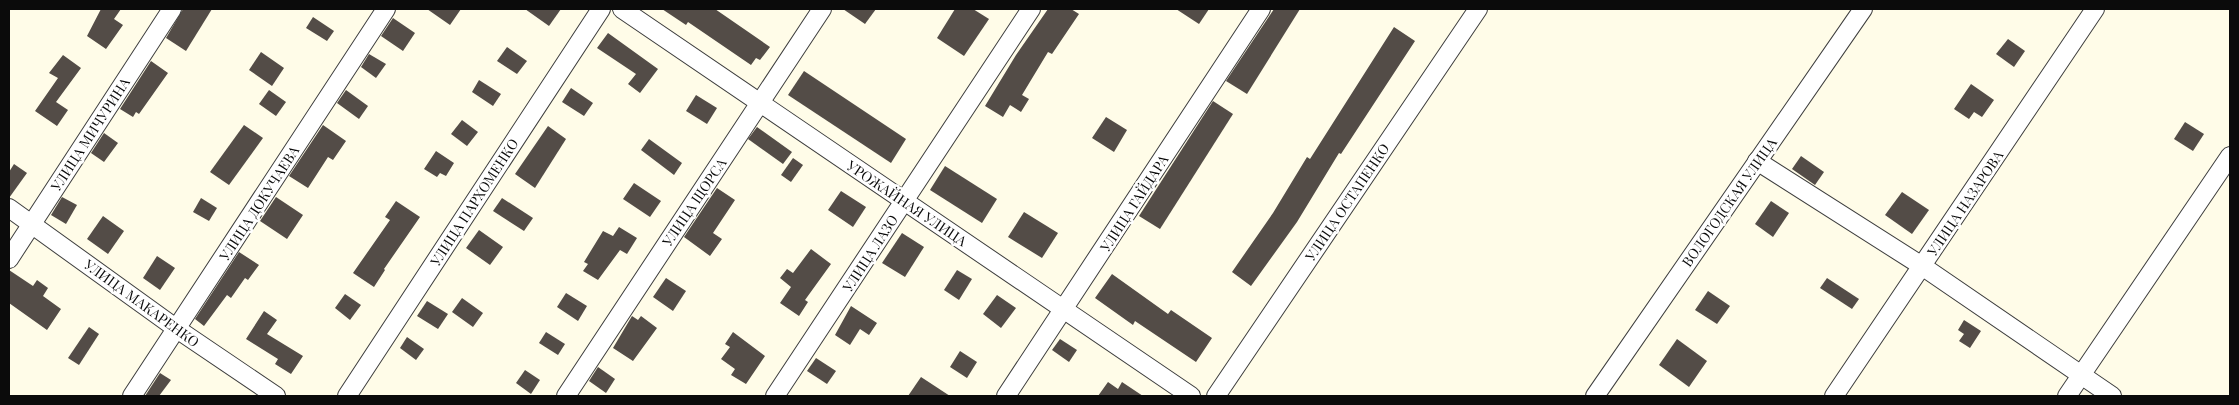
<svg xmlns="http://www.w3.org/2000/svg" width="2239" height="405" font-family="'Playfair Display',serif">
<style>
.building{fill:#534c47}
.lines{fill:none;stroke-linecap:round;stroke-linejoin:round}
.minor-casing{stroke:#3e3e3e;stroke-width:20}
.minor{stroke:#fff;stroke-width:18}
.labels{text-anchor:middle;dominant-baseline:central;stroke-width:5;stroke-linejoin:round;paint-order:stroke}
.street-label{font-size:14px;fill:#0b0b0b;stroke:#fff}
</style>
<rect width="100%" height="100%" fill="#fffce8"/>
<g class="building">
<path d="M 101,9 L 121,9 L 114,19 L 123,25 L 106,49 L 87,36 Z"/>
<path d="M 183,9 L 212,9 L 186,51 L 166,38 Z"/>
<path d="M 427,9 L 461,9 L 450,25 Z"/>
<path d="M 525,9 L 561,9 L 549,26 Z"/>
<path d="M 662,9 L 715,9 L 770,47 L 760,60 L 756,58 L 751,65 L 688,22 L 686,25 Z"/>
<path d="M 843,9 L 876,9 L 865,24 Z"/>
<path d="M 955,9 L 973,9 L 989,19 L 964,56 L 937,38 Z"/>
<path d="M 1048,9 L 1071,9 L 1079,14 L 1052,54 L 1048,52 L 1022,95 L 1029,99 L 1021,112 L 1010,105 L 1003,117 L 985,106 L 1016,55 Z"/>
<path d="M 1176,9 L 1209,9 L 1199,24 Z"/>
<path d="M 1274,9 L 1300,9 L 1247,94 L 1226,81 Z"/>
<path d="M 313,17 L 334,31 L 327,41 L 306,28 Z"/>
<path d="M 393,18 L 415,33 L 403,51 L 381,36 Z"/>
<path d="M 1394,27 L 1415,41 L 1341,154 L 1339,153 L 1297,222 L 1251,286 L 1232,272 L 1273,213 L 1307,157 L 1310,159 Z"/>
<path d="M 608,33 L 658,69 L 640,93 L 628,84 L 636,74 L 597,48 Z"/>
<path d="M 2008,39 L 2025,51 L 2014,67 L 1996,54 Z"/>
<path d="M 507,47 L 527,61 L 517,74 L 497,61 Z"/>
<path d="M 261,52 L 284,68 L 272,86 L 249,70 Z"/>
<path d="M 369,54 L 386,64 L 376,78 L 361,67 Z"/>
<path d="M 63,55 L 81,68 L 56,102 L 68,110 L 57,126 L 35,111 L 58,78 L 49,73 Z"/>
<path d="M 151,61 L 168,73 L 139,114 L 136,112 L 133,117 L 120,109 Z"/>
<path d="M 804,71 L 906,139 L 891,163 L 788,95 Z"/>
<path d="M 479,80 L 501,94 L 493,106 L 472,92 Z"/>
<path d="M 1971,84 L 1994,100 L 1982,117 L 1974,112 L 1969,119 L 1954,109 Z"/>
<path d="M 571,88 L 593,103 L 584,116 L 562,102 Z"/>
<path d="M 269,90 L 286,102 L 276,116 L 259,104 Z"/>
<path d="M 346,90 L 368,106 L 359,119 L 337,103 Z"/>
<path d="M 696,95 L 717,108 L 707,124 L 686,111 Z"/>
<path d="M 1213,101 L 1233,114 L 1160,229 L 1139,216 Z"/>
<path d="M 1106,117 L 1127,130 L 1114,152 L 1092,138 Z"/>
<path d="M 462,120 L 478,132 L 467,146 L 451,134 Z"/>
<path d="M 2185,122 L 2204,134 L 2193,151 L 2174,139 Z"/>
<path d="M 244,125 L 263,138 L 229,185 L 210,172 Z"/>
<path d="M 323,125 L 346,141 L 333,160 L 328,157 L 308,188 L 289,176 Z"/>
<path d="M 548,126 L 566,139 L 535,188 L 515,174 Z"/>
<path d="M 757,127 L 792,152 L 783,164 L 748,139 Z"/>
<path d="M 104,133 L 118,143 L 104,162 L 91,153 Z"/>
<path d="M 649,139 L 682,163 L 674,175 L 641,150 Z"/>
<path d="M 436,151 L 454,163 L 446,176 L 440,173 L 437,177 L 424,169 Z"/>
<path d="M 1801,156 L 1824,172 L 1815,185 L 1792,169 Z"/>
<path d="M 793,158 L 803,165 L 791,182 L 781,175 Z"/>
<path d="M 14,164 L 27,173 L 9,198 L 9,172 Z"/>
<path d="M 945,166 L 997,199 L 982,223 L 930,190 Z"/>
<path d="M 634,183 L 661,201 L 650,217 L 623,199 Z"/>
<path d="M 717,188 L 735,200 L 713,233 L 722,239 L 710,256 L 684,237 Z"/>
<path d="M 841,191 L 866,207 L 853,227 L 828,210 Z"/>
<path d="M 1902,192 L 1929,210 L 1912,234 L 1885,215 Z"/>
<path d="M 62,197 L 77,205 L 66,224 L 51,215 Z"/>
<path d="M 276,197 L 303,215 L 287,239 L 260,221 Z"/>
<path d="M 201,198 L 217,208 L 209,221 L 193,212 Z"/>
<path d="M 502,198 L 533,218 L 524,231 L 493,211 Z"/>
<path d="M 396,201 L 420,217 L 384,269 L 385,270 L 374,287 L 353,273 L 390,220 L 385,217 Z"/>
<path d="M 1771,201 L 1789,213 L 1773,237 L 1755,224 Z"/>
<path d="M 1024,212 L 1058,233 L 1042,258 L 1008,237 Z"/>
<path d="M 103,216 L 124,231 L 108,254 L 87,239 Z"/>
<path d="M 619,227 L 637,238 L 627,254 L 620,250 L 598,280 L 583,271 L 588,264 L 584,262 L 603,231 L 613,236 Z"/>
<path d="M 479,230 L 503,247 L 490,265 L 466,248 Z"/>
<path d="M 902,233 L 924,247 L 905,277 L 882,263 Z"/>
<path d="M 811,249 L 831,264 L 805,300 L 808,302 L 799,316 L 780,303 L 791,287 L 780,278 L 787,269 L 793,273 Z"/>
<path d="M 239,252 L 259,265 L 248,280 L 245,278 L 231,298 L 227,295 L 204,326 L 195,319 Z"/>
<path d="M 157,256 L 175,268 L 160,290 L 143,278 Z"/>
<path d="M 9,270 L 33,286 L 37,280 L 48,288 L 43,296 L 61,309 L 47,330 L 9,303 Z"/>
<path d="M 957,270 L 972,279 L 959,300 L 944,290 Z"/>
<path d="M 1112,274 L 1168,314 L 1171,310 L 1212,338 L 1196,362 L 1135,321 L 1133,325 L 1095,298 Z"/>
<path d="M 666,278 L 686,291 L 673,311 L 653,297 Z"/>
<path d="M 1827,278 L 1859,299 L 1852,309 L 1820,288 Z"/>
<path d="M 1708,291 L 1730,306 L 1717,324 L 1695,310 Z"/>
<path d="M 566,293 L 587,306 L 578,321 L 557,307 Z"/>
<path d="M 345,294 L 361,305 L 350,320 L 335,308 Z"/>
<path d="M 997,295 L 1016,308 L 1001,328 L 983,314 Z"/>
<path d="M 462,298 L 483,313 L 473,327 L 452,312 Z"/>
<path d="M 427,301 L 448,314 L 438,329 L 417,316 Z"/>
<path d="M 851,306 L 877,323 L 869,335 L 860,329 L 850,345 L 835,335 Z"/>
<path d="M 264,311 L 277,320 L 267,334 L 303,356 L 291,374 L 275,364 L 278,359 L 246,339 Z"/>
<path d="M 632,316 L 638,320 L 641,316 L 657,328 L 633,361 L 613,348 Z"/>
<path d="M 1964,320 L 1981,331 L 1970,348 L 1959,341 L 1964,334 L 1958,330 Z"/>
<path d="M 89,327 L 99,334 L 79,365 L 68,358 Z"/>
<path d="M 546,332 L 565,344 L 558,355 L 539,343 Z"/>
<path d="M 733,332 L 765,356 L 746,384 L 731,375 L 735,369 L 721,359 L 730,347 L 725,344 Z"/>
<path d="M 407,337 L 424,349 L 416,360 L 400,348 Z"/>
<path d="M 1060,339 L 1077,350 L 1069,362 L 1052,350 Z"/>
<path d="M 1677,339 L 1707,361 L 1689,387 L 1659,365 Z"/>
<path d="M 960,351 L 977,362 L 967,378 L 950,367 Z"/>
<path d="M 816,358 L 836,371 L 827,384 L 807,371 Z"/>
<path d="M 598,367 L 615,379 L 606,393 L 589,381 Z"/>
<path d="M 525,370 L 540,380 L 531,394 L 516,383 Z"/>
<path d="M 160,373 L 171,380 L 159,396 L 145,396 Z"/>
<path d="M 921,377 L 950,396 L 908,396 Z"/>
<path d="M 1108,382 L 1118,389 L 1122,382 L 1143,396 L 1098,396 Z"/>
</g>
<g class="lines">
<g class="minor-casing">
<g id="minor">
<path d="M 622,9 L 1191,396"/>
<path d="M 1757,161 L 1922,266 L 2112,396"/>
<path d="M 9,208 L 177,329 L 276,396"/>
<path d="M 9,259 L 172,9"/>
<path d="M 132,396 L 386,9"/>
<path d="M 347,396 L 601,9"/>
<path d="M 566,396 L 822,9"/>
<path d="M 775,396 L 1031,9"/>
<path d="M 1006,396 L 1261,9"/>
<path d="M 1216,396 L 1478,9"/>
<path d="M 1595,396 L 1863,9"/>
<path d="M 1834,396 L 2095,9"/>
<path d="M 2067,396 L 2230,156"/>
</g>
</g>
<use href="#minor" class="minor"/>
</g>
<g class="labels">
<g class="street-label">
<text transform="translate(90 134) rotate(-57)">УЛИЦА МИЧУРИНА</text>
<text transform="translate(474 202) rotate(-57)">УЛИЦА ПАРХОМЕНКО</text>
<text transform="translate(694 202) rotate(-56)">УЛИЦА ЩОРСА</text>
<text transform="translate(1347 202) rotate(-56)">УЛИЦА ОСТАПЕНКО</text>
<text transform="translate(1729 202) rotate(-55)">ВОЛОГОДСКАЯ УЛИЦА</text>
<text transform="translate(259 203) rotate(-57)">УЛИЦА ДОКУЧАЕВА</text>
<text transform="translate(907 203) rotate(34)">УРОЖАЙНАЯ УЛИЦА</text>
<text transform="translate(1134 203) rotate(-57)">УЛИЦА ГАЙДАРА</text>
<text transform="translate(1965 203) rotate(-56)">УЛИЦА НАЗАРОВА</text>
<text transform="translate(870 253) rotate(-57)">УЛИЦА ЛАЗО</text>
<text transform="translate(142 303) rotate(36)">УЛИЦА МАКАРЕНКО</text>
</g>
</g>
<rect width="2239" height="405" fill="none" stroke="#0b0b0b" stroke-width="20"/>
</svg>
